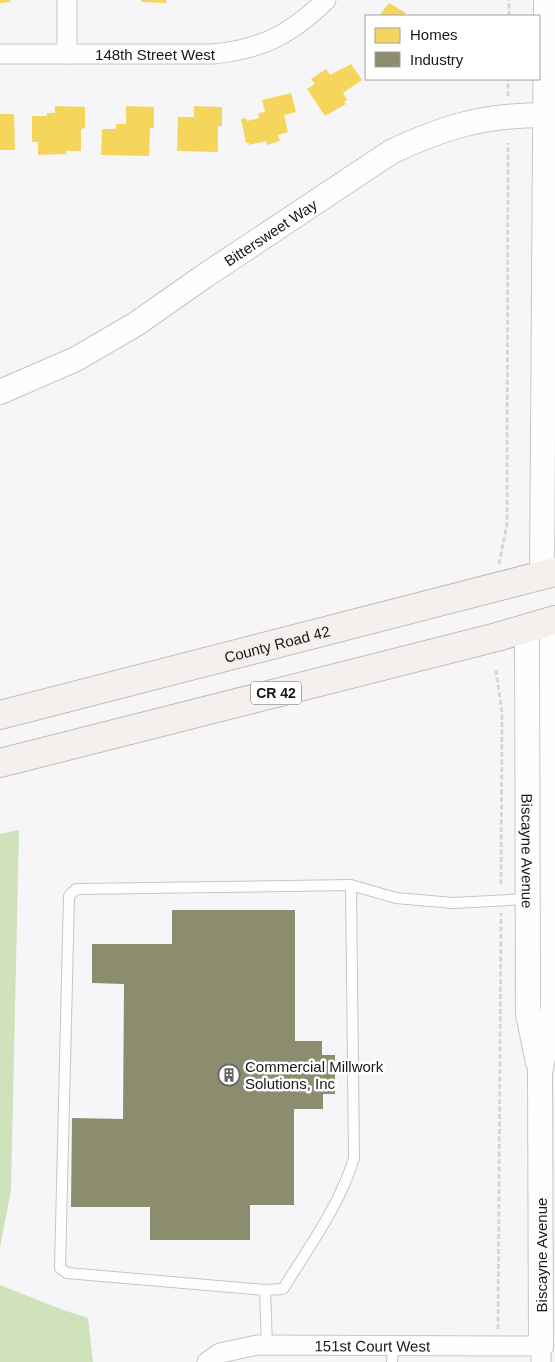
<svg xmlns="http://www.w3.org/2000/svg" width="555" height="1362" font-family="Helvetica,sans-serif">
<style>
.green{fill:#cfe2bb}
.homes{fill:#f6d55c}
.industry{fill:#8c8c6e}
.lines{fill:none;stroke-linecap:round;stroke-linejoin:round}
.service-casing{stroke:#c6c6c7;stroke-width:12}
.minor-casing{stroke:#c6c6c7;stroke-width:21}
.tertiary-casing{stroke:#c6c6c7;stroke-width:26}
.trunk-casing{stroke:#c2bdba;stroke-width:30}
.path{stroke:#d6d6d7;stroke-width:3;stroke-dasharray:5 2.5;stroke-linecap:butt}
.service{stroke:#fefefe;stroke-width:10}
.minor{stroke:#fefefe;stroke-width:19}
.tertiary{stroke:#fefefe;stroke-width:24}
.trunk{stroke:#f5f0ed;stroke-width:28}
.labels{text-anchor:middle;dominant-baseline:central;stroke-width:5;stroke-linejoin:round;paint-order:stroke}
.shield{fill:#fff;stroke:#5d5d5d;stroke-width:1}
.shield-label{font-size:14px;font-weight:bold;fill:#171718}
.street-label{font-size:15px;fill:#171718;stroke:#fff}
.poi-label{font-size:15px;fill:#171718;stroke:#fff;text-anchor:start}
</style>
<rect width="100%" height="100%" fill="#f6f6f8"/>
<g class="green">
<path d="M 19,830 L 11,1191 L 0,1247 L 0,834 Z"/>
<path d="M 0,1285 L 63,1310 L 88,1318 L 93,1362 L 0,1362 Z"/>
</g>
<g class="homes">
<path d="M 0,0 L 10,0 L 10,2 L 0,3 Z"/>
<path d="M 141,0 L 166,0 L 166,3 L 141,2 Z"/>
<path d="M 389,3 L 406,13 L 404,16 L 379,16 Z"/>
<path d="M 351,64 L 362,80 L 343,93 L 347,100 L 344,102 L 346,104 L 325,116 L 307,89 L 315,84 L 311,79 L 326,69 L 330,75 Z"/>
<path d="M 291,93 L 296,112 L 284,115 L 288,132 L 278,135 L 280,141 L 267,145 L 266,141 L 249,145 L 249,143 L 246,143 L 241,119 L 246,118 L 247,121 L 259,118 L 258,113 L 265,112 L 262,100 Z"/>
<path d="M 55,106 L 85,107 L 85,128 L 81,129 L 81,151 L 66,151 L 66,154 L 38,155 L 38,142 L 32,142 L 32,116 L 47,116 L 47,113 L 55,113 Z"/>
<path d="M 126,106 L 154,107 L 154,128 L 150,128 L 149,156 L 101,155 L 102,129 L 116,129 L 116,124 L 126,124 Z"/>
<path d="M 194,106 L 222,107 L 222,126 L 218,126 L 218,152 L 177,151 L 178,117 L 194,117 Z"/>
<path d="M 0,114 L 14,114 L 15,150 L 0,150 Z"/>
</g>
<path class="industry" d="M 172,910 L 295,910 L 295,1041 L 322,1041 L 322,1055 L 335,1055 L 335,1094 L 323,1094 L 323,1109 L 294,1109 L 294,1205 L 250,1205 L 250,1240 L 150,1240 L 150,1207 L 71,1207 L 72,1118 L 123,1119 L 124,984 L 92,983 L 92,944 L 172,944 Z"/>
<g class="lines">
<g class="service-casing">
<g id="service">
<path d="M 351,885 L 396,898 L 453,903 L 528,899"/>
<path d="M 265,1290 L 67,1273 L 60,1268 L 69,896 L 76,889 L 351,885 L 354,1158 C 340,1205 309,1247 283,1289 L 265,1290 L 267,1345"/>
<path d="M 392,1362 L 393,1346"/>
</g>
</g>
<g class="minor-casing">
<g id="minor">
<path id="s1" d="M 0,54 L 213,54 C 263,49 291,34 326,0"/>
<path d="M 67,54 L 67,0"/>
<path id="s2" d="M 207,1362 L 220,1353 L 257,1345 L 541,1346 L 541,1362"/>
</g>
</g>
<g class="tertiary-casing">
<g id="tertiary">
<path id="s3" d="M 0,392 L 76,359 L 136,324 L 203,277 L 391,152 C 446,126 485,115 545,115"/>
<path d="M 542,575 L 546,0"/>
<path id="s4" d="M 527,627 L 528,1014 L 538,1062"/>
<path d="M 541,1346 L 540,1073 L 553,1007 L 552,621"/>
</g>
</g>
<g class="trunk-casing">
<g id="trunk">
<path id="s5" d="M 0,715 L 555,572"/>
<path d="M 0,763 L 497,637 L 555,620"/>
</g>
</g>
<g class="path">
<path d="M 509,16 L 509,0"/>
<path d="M 508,96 L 508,79"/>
<path d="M 499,564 L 507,524 L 508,143"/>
<path d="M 496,670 L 502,713 L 501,887"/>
<path d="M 498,1329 L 501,913"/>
</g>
<use href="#service" class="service"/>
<use href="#minor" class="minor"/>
<use href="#tertiary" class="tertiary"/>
<use href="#trunk" class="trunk"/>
</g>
<defs>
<g id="building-ring" transform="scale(1.125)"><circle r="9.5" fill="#fff" stroke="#656566" stroke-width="1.5"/><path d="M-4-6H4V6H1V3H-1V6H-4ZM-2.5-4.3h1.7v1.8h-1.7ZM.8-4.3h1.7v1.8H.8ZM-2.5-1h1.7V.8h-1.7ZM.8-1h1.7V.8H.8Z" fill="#656566"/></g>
</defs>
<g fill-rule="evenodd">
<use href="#building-ring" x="229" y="1075"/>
</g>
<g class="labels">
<rect class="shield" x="251" y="681.5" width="50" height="23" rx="4"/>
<g class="shield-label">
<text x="276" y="693">CR 42</text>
</g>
<g class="street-label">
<text stroke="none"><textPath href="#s1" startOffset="155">148th Street West</textPath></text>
<text stroke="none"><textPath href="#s3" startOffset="315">Bittersweet Way</textPath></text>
<text stroke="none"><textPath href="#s5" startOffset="286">County Road 42</textPath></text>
<text stroke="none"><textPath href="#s4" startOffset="224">Biscayne Avenue</textPath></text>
<text transform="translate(541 1255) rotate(-90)">Biscayne Avenue</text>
<text stroke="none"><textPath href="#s2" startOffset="169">151st Court West</textPath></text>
</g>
<g class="poi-label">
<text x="245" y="1066">Commercial Millwork<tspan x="245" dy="17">Solutions, Inc</tspan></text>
</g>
</g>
<rect x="365" y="15" width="175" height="65" fill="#ffffff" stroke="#a2a2a3"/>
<rect x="375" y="28" width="25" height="15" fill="#f6d55c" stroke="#a2a2a3"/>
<text x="410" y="40" font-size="15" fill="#171718">Homes</text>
<rect x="375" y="52" width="25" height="15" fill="#8c8c6e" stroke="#a2a2a3"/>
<text x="410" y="65" font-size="15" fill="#171718">Industry</text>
</svg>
